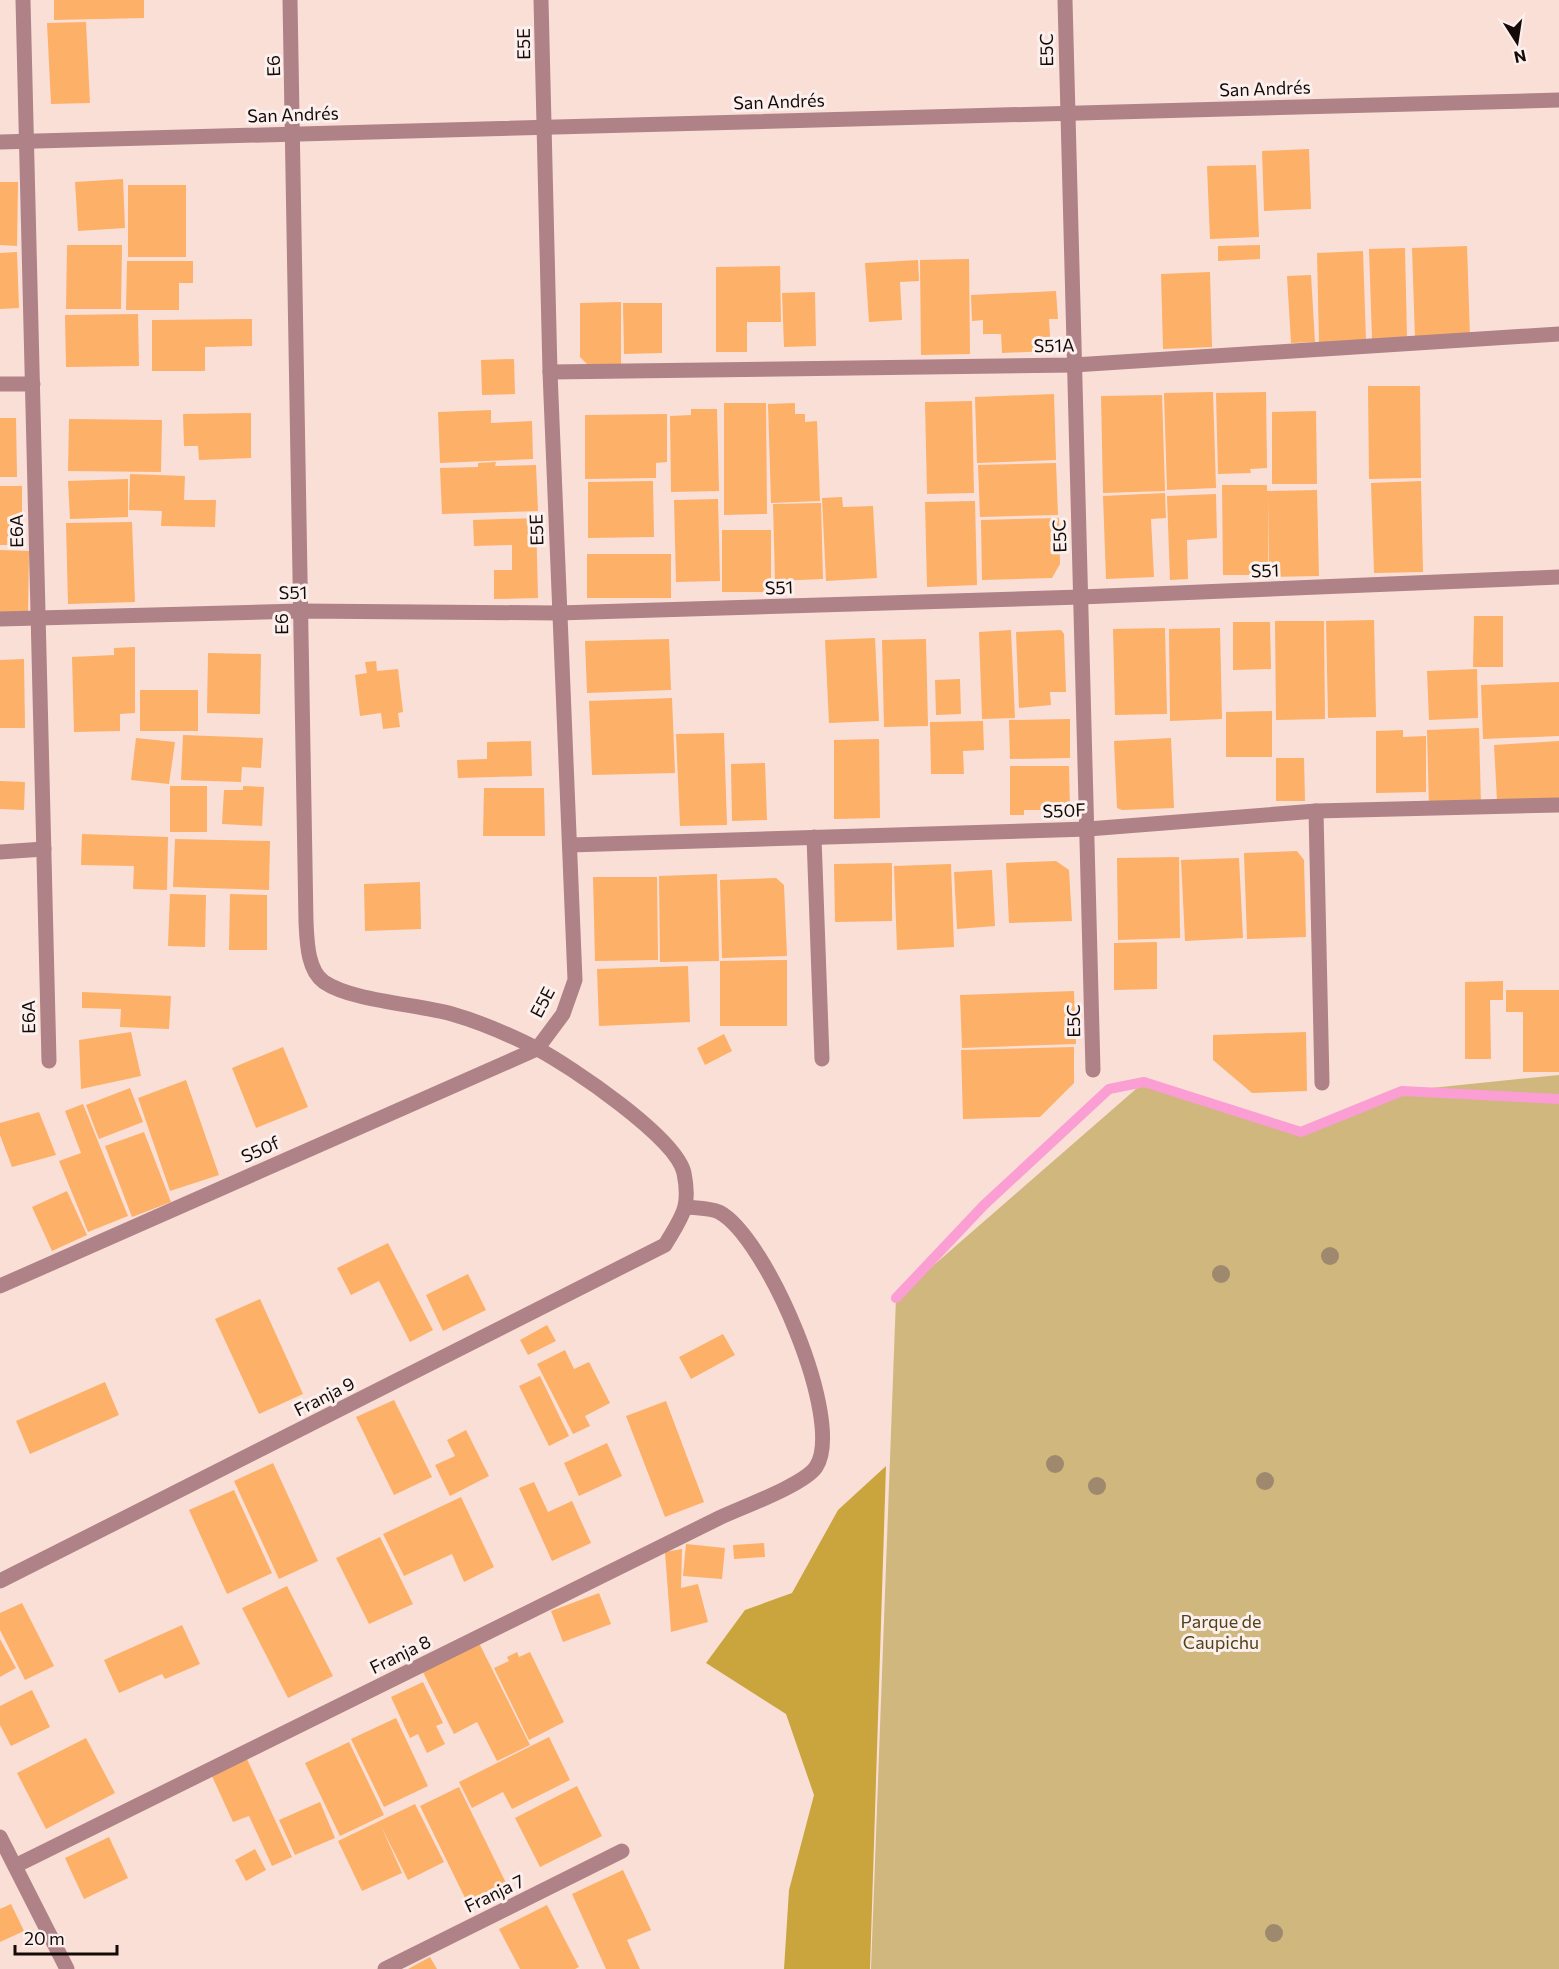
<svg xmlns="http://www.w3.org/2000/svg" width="1559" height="1969" font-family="Commissioner,sans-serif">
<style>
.green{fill:#cfb77d}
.forest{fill:#caa43d}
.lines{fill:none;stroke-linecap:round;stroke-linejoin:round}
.stream{stroke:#fa9ed3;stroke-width:10}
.building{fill:#fdb068}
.street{stroke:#af8287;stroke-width:15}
.tree{fill:#9e896e}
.labels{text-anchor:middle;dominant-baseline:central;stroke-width:6;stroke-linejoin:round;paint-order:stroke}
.street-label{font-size:18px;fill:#140b09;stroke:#fbf0ed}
.park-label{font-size:18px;fill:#524218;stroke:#fbf0ed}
</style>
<rect width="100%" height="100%" fill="#fadfd7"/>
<path class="green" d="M 1559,1075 L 1559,1969 L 871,1969 L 896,1298 L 1144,1082 L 1301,1132 L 1402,1091 Z"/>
<path class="forest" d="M 886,1466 L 870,1969 L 784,1969 L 789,1890 L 814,1795 L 786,1714 L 706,1663 L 745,1610 L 792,1593 L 838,1510 Z"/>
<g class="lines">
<path class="stream" d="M 896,1298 L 984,1205 L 1109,1089 L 1144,1082 L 1301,1132 L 1402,1091 L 1559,1099"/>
</g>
<g class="building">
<path d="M 54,0 L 144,0 L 144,18 L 54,20 Z"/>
<path d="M 86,22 L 90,103 L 51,104 L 47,23 Z"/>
<path d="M 1309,149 L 1311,209 L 1264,211 L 1262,151 Z"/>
<path d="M 1256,165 L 1259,237 L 1210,239 L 1207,166 Z"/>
<path d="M 123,179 L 125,228 L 78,231 L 75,182 Z"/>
<path d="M 0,182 L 18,182 L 17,246 L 0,245 Z"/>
<rect x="128" y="185" width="58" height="72"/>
<path d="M 67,245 L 122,245 L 121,309 L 66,309 Z"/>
<path d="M 1260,245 L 1260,259 L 1218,261 L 1218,246 Z"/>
<path d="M 1467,246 L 1470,337 L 1415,339 L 1412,248 Z"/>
<path d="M 1405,248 L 1407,338 L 1372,339 L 1369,249 Z"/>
<path d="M 1363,251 L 1366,341 L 1319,343 L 1317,253 Z"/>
<path d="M 17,252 L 19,308 L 0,309 L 0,253 Z"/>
<path d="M 969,259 L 970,354 L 921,355 L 920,260 Z"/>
<path d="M 918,260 L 919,281 L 900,282 L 902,320 L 869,322 L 865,263 Z"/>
<path d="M 127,261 L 193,261 L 193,283 L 179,283 L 179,310 L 126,310 Z"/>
<path d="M 780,266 L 781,322 L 747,322 L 747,352 L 716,352 L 716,267 Z"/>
<path d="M 1210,272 L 1212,347 L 1163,349 L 1161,274 Z"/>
<path d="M 1311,275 L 1315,342 L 1291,343 L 1287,276 Z"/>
<path d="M 1056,291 L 1058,319 L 1049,319 L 1051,351 L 1002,353 L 1001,334 L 983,334 L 983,320 L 972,321 L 971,295 Z"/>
<path d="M 815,292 L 816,346 L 784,347 L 782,293 Z"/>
<path d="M 621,302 L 621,364 L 587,364 L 580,357 L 580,303 Z"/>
<path d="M 623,303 L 662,303 L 662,353 L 624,354 Z"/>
<path d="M 138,314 L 139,366 L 66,367 L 65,315 Z"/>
<path d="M 252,319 L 252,346 L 205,347 L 205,371 L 152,371 L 152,320 Z"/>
<path d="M 514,359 L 515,394 L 482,395 L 481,360 Z"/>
<path d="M 1368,386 L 1420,386 L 1421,478 L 1369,479 Z"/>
<path d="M 1213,392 L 1216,488 L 1167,490 L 1164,393 Z"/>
<path d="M 1266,392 L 1267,468 L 1250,469 L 1251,473 L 1218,474 L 1216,393 Z"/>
<path d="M 1054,394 L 1056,460 L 977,463 L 975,397 Z"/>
<path d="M 1162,395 L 1165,491 L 1103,493 L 1101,396 Z"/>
<path d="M 972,401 L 974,493 L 927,494 L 925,402 Z"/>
<path d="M 724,403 L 766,403 L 767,514 L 724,515 Z"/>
<path d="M 795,403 L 795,414 L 805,414 L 805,422 L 817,421 L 820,501 L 771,503 L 768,404 Z"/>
<path d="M 691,409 L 717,409 L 719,491 L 671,492 L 670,416 L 691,415 Z"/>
<path d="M 491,410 L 491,423 L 532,421 L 533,459 L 440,463 L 438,412 Z"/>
<path d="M 1316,411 L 1317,484 L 1272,484 L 1272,412 Z"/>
<path d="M 251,413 L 251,458 L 199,460 L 198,446 L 184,446 L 183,414 Z"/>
<path d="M 667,414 L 667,462 L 656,463 L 656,478 L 585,479 L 585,415 Z"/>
<path d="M 0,418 L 16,418 L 17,477 L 0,477 Z"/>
<path d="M 69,419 L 162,420 L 161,472 L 68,471 Z"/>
<path d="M 496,462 L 495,466 L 536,465 L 538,511 L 442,514 L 440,468 L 478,467 L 478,463 Z"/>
<path d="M 1056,463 L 1058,515 L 980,517 L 978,465 Z"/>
<path d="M 130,474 L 185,476 L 184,500 L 216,500 L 215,527 L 161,526 L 162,511 L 129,510 Z"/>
<path d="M 128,479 L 128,517 L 70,519 L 68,481 Z"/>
<path d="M 653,481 L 654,537 L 588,538 L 588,482 Z"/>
<path d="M 1421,481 L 1423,572 L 1374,573 L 1371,483 Z"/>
<path d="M 1222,485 L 1267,485 L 1267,491 L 1317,490 L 1319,576 L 1269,577 L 1268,497 L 1268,575 L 1223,575 Z"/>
<rect x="0" y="486" width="22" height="59"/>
<path d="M 1165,493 L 1166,518 L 1151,519 L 1154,577 L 1106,579 L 1103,496 Z"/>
<path d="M 1216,494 L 1217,538 L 1187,540 L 1188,579 L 1170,580 L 1167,496 Z"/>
<path d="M 842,497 L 843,507 L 873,506 L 877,578 L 826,581 L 822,498 Z"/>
<path d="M 718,499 L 720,581 L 676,582 L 674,500 Z"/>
<path d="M 975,501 L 977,585 L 927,587 L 925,502 Z"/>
<path d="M 821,503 L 823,579 L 775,581 L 773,504 Z"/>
<path d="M 536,518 L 538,598 L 494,599 L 494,570 L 512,570 L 512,545 L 474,546 L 473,520 Z"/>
<path d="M 1059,518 L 1060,564 L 1052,578 L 982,580 L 981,520 Z"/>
<path d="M 132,522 L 135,602 L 68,604 L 66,523 Z"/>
<rect x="722" y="530" width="49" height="62"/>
<path d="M 0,550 L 29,551 L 28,615 L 0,614 Z"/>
<rect x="587" y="554" width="84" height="44"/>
<path d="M 1474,616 L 1503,616 L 1503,667 L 1473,667 Z"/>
<path d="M 1374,620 L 1376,717 L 1328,718 L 1326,621 Z"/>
<path d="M 1275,621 L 1324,621 L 1325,719 L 1276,720 Z"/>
<path d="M 1233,622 L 1270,622 L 1271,669 L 1233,670 Z"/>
<path d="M 1165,628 L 1167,714 L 1115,715 L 1113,629 Z"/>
<path d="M 1220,628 L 1222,719 L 1170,721 L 1169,629 Z"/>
<path d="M 1011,630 L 1015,718 L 982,719 L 979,632 Z"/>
<path d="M 1061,630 L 1064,634 L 1066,692 L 1050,692 L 1051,705 L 1019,708 L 1016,632 Z"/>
<path d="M 875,638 L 879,721 L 829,723 L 825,640 Z"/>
<path d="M 669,639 L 671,690 L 587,693 L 585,641 Z"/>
<path d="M 926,639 L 928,726 L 884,727 L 882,640 Z"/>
<path d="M 135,647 L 135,713 L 120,714 L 120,731 L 74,732 L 72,657 L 114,655 L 114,648 Z"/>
<path d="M 208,653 L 261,654 L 260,714 L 207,713 Z"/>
<path d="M 24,659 L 25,728 L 0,728 L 0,660 Z"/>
<path d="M 376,661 L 377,671 L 398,669 L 403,712 L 398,713 L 400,727 L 383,729 L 381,713 L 360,716 L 355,675 L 367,673 L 365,662 Z"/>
<path d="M 1477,669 L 1478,718 L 1429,720 L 1427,671 Z"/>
<path d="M 960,679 L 961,714 L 936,715 L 935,680 Z"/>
<path d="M 1559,682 L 1559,736 L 1483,739 L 1481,685 Z"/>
<rect x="140" y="690" width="58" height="41"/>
<path d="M 672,698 L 675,773 L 592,775 L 589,701 Z"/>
<path d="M 1272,711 L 1272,757 L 1226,757 L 1226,712 Z"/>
<path d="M 1070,719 L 1070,758 L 1010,759 L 1009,720 Z"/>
<path d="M 983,721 L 984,750 L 963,751 L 964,774 L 931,774 L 930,722 Z"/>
<path d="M 1479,728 L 1481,806 L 1429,808 L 1427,730 Z"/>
<path d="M 1403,730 L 1403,737 L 1426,736 L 1426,792 L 1376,793 L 1376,731 Z"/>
<path d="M 724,733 L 727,825 L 680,826 L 676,734 Z"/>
<path d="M 183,735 L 263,738 L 261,768 L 242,767 L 241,782 L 181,780 Z"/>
<path d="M 136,738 L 175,742 L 169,784 L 131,780 Z"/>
<path d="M 1171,738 L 1174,808 L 1122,810 L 1117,808 L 1114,741 Z"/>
<path d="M 879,739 L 880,818 L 834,819 L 834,740 Z"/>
<path d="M 531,741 L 532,776 L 458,778 L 457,760 L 487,759 L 487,742 Z"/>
<path d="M 1559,741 L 1559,798 L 1497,801 L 1494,745 Z"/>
<path d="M 1276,758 L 1304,758 L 1305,801 L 1276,801 Z"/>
<path d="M 765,763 L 767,820 L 732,821 L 731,764 Z"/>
<path d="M 1010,766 L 1069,766 L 1070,809 L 1067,814 L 1052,817 L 1044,810 L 1024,810 L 1024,815 L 1010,815 Z"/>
<path d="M 0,781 L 25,782 L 24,810 L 0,809 Z"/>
<rect x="170" y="786" width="37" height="46"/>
<path d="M 243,786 L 264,787 L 262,826 L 222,824 L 224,790 L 243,790 Z"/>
<path d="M 484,788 L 544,788 L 545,836 L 483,836 Z"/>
<path d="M 82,834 L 168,837 L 167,890 L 133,889 L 134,866 L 81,865 Z"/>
<path d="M 175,839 L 270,841 L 269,890 L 173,887 Z"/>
<path d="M 1297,851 L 1304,860 L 1306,937 L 1247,939 L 1244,853 Z"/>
<path d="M 1179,857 L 1180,938 L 1118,940 L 1117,858 Z"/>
<path d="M 1239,858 L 1243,938 L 1185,941 L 1181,860 Z"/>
<path d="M 1056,861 L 1069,870 L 1072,921 L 1009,923 L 1006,863 Z"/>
<path d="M 892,863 L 892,921 L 835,922 L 834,864 Z"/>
<path d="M 951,864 L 954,947 L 897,950 L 894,866 Z"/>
<path d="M 992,870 L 995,926 L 957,929 L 954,872 Z"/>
<path d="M 717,874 L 719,961 L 660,962 L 659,876 Z"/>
<path d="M 593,877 L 657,877 L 658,960 L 595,961 Z"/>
<path d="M 776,878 L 784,885 L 787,956 L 722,958 L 720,880 Z"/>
<path d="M 420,882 L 421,929 L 365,931 L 364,884 Z"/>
<path d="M 170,894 L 206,895 L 205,947 L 168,946 Z"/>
<path d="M 230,894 L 267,895 L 267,950 L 229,950 Z"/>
<path d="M 1157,942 L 1157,989 L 1114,990 L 1114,943 Z"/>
<path d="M 787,960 L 787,1026 L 720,1026 L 720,961 Z"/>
<path d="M 688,966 L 690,1022 L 599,1026 L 597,969 Z"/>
<path d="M 1503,981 L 1503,1000 L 1490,1000 L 1491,1059 L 1465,1059 L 1465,982 Z"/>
<path d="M 1506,990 L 1559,990 L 1559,1072 L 1523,1072 L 1523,1012 L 1506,1012 Z"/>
<path d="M 1074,991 L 1076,1044 L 962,1048 L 960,995 Z"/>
<path d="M 82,992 L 171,996 L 169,1029 L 120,1027 L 121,1009 L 82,1008 Z"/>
<path d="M 131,1032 L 141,1076 L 81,1089 L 79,1040 Z"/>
<path d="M 1306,1032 L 1307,1091 L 1252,1093 L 1213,1060 L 1213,1035 Z"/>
<path d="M 724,1034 L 732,1051 L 705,1065 L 697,1048 Z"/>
<path d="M 283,1047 L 308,1107 L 256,1128 L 232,1068 Z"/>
<path d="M 1074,1047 L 1074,1083 L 1040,1117 L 963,1119 L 961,1050 Z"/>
<path d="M 186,1080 L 219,1175 L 170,1191 L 138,1098 Z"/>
<path d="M 130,1088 L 143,1122 L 99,1139 L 86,1105 Z"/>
<path d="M 83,1104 L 128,1216 L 88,1232 L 59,1161 L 81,1153 L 65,1111 Z"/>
<path d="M 39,1112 L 56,1155 L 12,1167 L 0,1135 L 0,1123 Z"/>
<path d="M 144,1132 L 171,1202 L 132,1217 L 105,1146 Z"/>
<path d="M 67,1191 L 87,1235 L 52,1251 L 32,1207 Z"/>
<path d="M 388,1243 L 433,1330 L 410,1342 L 379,1281 L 351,1295 L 337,1268 Z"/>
<path d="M 468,1274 L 486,1310 L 443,1331 L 426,1295 Z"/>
<path d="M 260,1299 L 303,1394 L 259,1414 L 215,1319 Z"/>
<path d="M 547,1325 L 556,1341 L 528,1355 L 520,1340 Z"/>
<path d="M 723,1334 L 735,1355 L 691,1379 L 679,1357 Z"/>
<path d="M 565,1350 L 574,1369 L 589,1362 L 610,1403 L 585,1416 L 590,1426 L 573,1434 L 537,1364 Z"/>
<path d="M 540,1376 L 569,1436 L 549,1446 L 519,1386 Z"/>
<path d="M 105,1382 L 119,1415 L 30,1454 L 16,1421 Z"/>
<path d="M 394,1400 L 432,1477 L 394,1495 L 356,1417 Z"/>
<path d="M 666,1401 L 704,1502 L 665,1517 L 626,1416 Z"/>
<path d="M 466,1430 L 489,1476 L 450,1496 L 435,1465 L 455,1456 L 447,1440 Z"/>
<path d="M 607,1443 L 622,1476 L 579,1496 L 564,1463 Z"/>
<path d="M 273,1463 L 318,1561 L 279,1579 L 234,1481 Z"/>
<path d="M 534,1482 L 548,1512 L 572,1501 L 591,1543 L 552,1561 L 519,1488 Z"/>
<path d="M 234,1490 L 272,1573 L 227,1594 L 189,1510 Z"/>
<path d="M 461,1497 L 494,1567 L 464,1582 L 452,1554 L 404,1576 L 383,1534 Z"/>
<path d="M 380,1537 L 413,1604 L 369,1624 L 336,1558 Z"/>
<path d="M 764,1543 L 765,1557 L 734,1559 L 733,1545 Z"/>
<path d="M 686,1544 L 725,1548 L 722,1579 L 683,1576 Z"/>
<path d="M 682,1549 L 681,1588 L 698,1584 L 708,1622 L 671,1632 L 665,1552 Z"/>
<path d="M 287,1586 L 333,1676 L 288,1698 L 242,1608 Z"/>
<path d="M 599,1593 L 611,1624 L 563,1642 L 551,1611 Z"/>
<path d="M 22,1603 L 54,1666 L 25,1680 L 0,1630 L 0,1613 Z"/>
<path d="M 182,1625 L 200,1664 L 165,1679 L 162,1674 L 119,1693 L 104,1660 Z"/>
<path d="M 0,1639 L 16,1668 L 0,1677 Z"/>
<path d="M 478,1641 L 530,1745 L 497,1761 L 477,1722 L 454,1734 L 421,1668 Z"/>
<path d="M 517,1652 L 519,1657 L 530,1652 L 564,1722 L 529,1740 L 494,1668 L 509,1661 L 507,1657 Z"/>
<path d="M 423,1682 L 443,1723 L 436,1726 L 445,1744 L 427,1753 L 418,1734 L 410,1738 L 391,1697 Z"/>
<path d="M 32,1690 L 50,1727 L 11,1746 L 0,1725 L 0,1706 Z"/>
<path d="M 396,1718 L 428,1786 L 384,1807 L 351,1739 Z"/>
<path d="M 549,1737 L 570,1780 L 512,1809 L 503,1792 L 472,1808 L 459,1782 Z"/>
<path d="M 86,1738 L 115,1793 L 46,1829 L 17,1773 Z"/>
<path d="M 349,1742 L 384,1815 L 340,1836 L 305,1763 Z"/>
<path d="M 247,1759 L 292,1857 L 272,1866 L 249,1816 L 233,1822 L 211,1774 Z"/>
<path d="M 577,1786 L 602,1836 L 540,1867 L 515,1818 Z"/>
<path d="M 459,1787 L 507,1885 L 468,1904 L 420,1806 Z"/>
<path d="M 320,1802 L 335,1838 L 295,1855 L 279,1820 Z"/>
<path d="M 415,1804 L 444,1862 L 408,1880 L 381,1826 L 402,1873 L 362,1891 L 338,1841 Z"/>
<path d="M 109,1837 L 128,1878 L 84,1899 L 65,1858 Z"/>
<path d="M 255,1849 L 266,1870 L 246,1881 L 235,1860 Z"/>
<path d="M 623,1870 L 651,1930 L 627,1940 L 640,1969 L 606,1969 L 572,1894 Z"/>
<path d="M 11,1904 L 24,1931 L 0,1942 L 0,1909 Z"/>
<path d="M 547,1905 L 579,1967 L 575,1969 L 520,1969 L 499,1929 Z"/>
<path d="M 430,1957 L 437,1969 L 408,1969 Z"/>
</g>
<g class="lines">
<g class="street">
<path d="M 23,0 L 49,1061"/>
<path d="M 1065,0 L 1093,1070"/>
<path d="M 0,142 L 1559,100"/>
<path d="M 550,372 L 1074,365 L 1559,334"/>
<path d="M 0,384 L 33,384"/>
<path d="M 0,619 L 301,611 L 558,613 L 1081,597 L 1559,577"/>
<path d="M 1316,811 L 1322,1083"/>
<path d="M 814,837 L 822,1059"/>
<path d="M 570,845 L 1088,829 L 1316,811 L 1559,805"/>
<path d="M 0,852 L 44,849"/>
<path d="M 0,1286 L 537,1049 L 563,1014 L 575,980 L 550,372 L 541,0"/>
<path d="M 0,1581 L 665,1245 C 682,1216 691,1208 684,1173 C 676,1137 570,1066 536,1048 C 510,1035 480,1022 452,1014 C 416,1004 352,1001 324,982 C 307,970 307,940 306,922 L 290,0"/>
<path d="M 0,1837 L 67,1969"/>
<path d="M 15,1866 L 719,1518 C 740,1508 804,1485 816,1467 C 846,1422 766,1236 719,1212 C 710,1208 696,1208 687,1207"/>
<path d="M 385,1969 L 622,1851"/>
</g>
</g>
<g class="tree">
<circle cx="1330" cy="1256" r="9"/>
<circle cx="1221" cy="1274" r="9"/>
<circle cx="1055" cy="1464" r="9"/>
<circle cx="1265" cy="1481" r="9"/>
<circle cx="1097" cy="1486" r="9"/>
<circle cx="1274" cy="1933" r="9"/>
</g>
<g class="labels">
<g class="street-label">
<text transform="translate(523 44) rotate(-91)">E5E</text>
<text transform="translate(1046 50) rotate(-91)">E5C</text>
<text transform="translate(273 66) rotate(-92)">E6</text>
<text transform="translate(1265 88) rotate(-2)">San Andrés</text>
<text transform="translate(779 101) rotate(-2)">San Andrés</text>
<text transform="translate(293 114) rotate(-2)">San Andrés</text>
<text transform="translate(1054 345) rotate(-1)">S51A</text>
<text transform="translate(536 530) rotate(-92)">E5E</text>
<text transform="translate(16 531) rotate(-91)">E6A</text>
<text transform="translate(1059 536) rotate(-92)">E5C</text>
<text transform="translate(1265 570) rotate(-2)">S51</text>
<text transform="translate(779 587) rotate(-2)">S51</text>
<text transform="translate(293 592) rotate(-1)">S51</text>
<text transform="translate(281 624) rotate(-91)">E6</text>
<text transform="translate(1064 810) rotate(-2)">S50F</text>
<text transform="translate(542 1002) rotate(-62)">E5E</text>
<text transform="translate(28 1017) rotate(-91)">E6A</text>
<text transform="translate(1073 1021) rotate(-91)">E5C</text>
<text transform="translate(260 1149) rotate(-24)">S50f</text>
<text transform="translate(324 1396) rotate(-27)">Franja 9</text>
<text transform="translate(400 1654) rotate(-26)">Franja 8</text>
<text transform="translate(494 1893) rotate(-26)">Franja 7</text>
</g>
<g class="park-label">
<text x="1221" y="1621">Parque de<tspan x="1221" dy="21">Caupichu</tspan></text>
</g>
</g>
<g transform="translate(1517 42) rotate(168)" stroke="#fbf0ed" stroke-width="4.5" paint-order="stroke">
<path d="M0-4.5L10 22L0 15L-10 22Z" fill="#140b09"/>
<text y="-9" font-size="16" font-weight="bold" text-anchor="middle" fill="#140b09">N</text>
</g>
<path d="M15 1945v9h102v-9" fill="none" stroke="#140b09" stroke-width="3"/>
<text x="24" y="1945" font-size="18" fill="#140b09" stroke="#fbf0ed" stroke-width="4.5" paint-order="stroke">20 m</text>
</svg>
